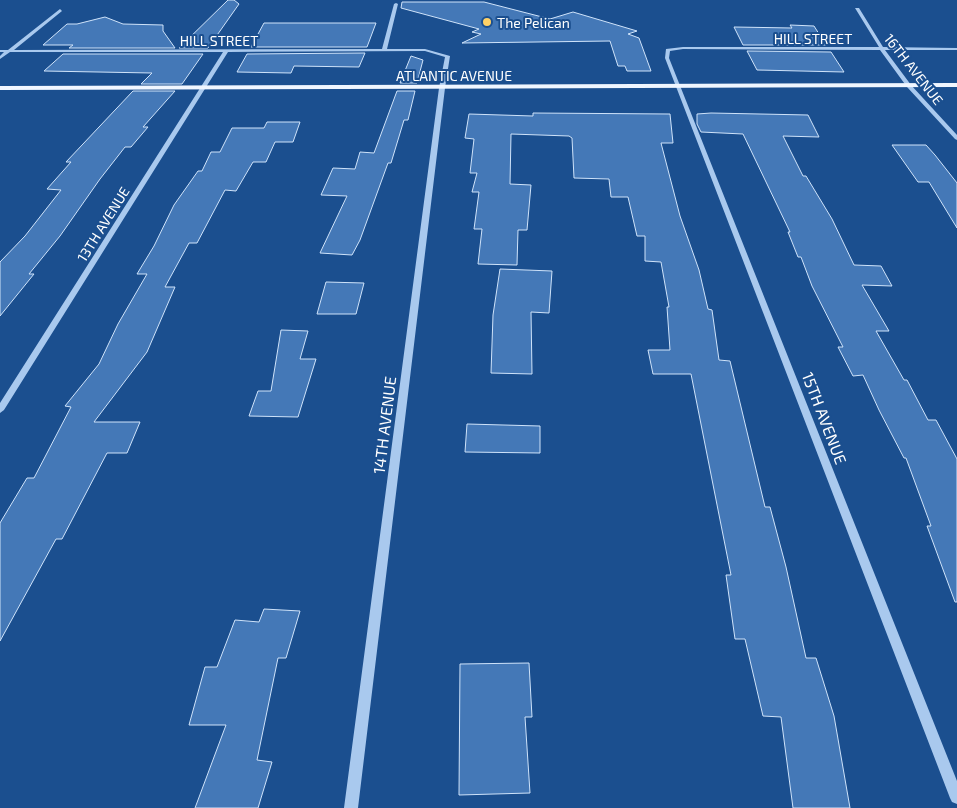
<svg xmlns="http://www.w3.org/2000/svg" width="957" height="808" font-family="'Exo 2',sans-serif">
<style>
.building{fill:#4478b7;stroke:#cfe3fa}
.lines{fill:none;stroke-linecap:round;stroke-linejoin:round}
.minor{fill:#a9c9ee;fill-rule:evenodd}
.major{fill:#f0f6ff;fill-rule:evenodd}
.poi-dot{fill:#ffd166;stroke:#1b4f8f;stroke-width:2}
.labels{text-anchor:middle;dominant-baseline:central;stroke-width:4;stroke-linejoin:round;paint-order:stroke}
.far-poi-label{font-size:14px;fill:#fff;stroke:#1b4f8f;text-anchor:start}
.far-street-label{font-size:14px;fill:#fff;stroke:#1b4f8f}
.street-label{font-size:16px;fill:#fff;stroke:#1b4f8f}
</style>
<rect width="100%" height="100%" fill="#1b4f8f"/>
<g class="building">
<path d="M 228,0 L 234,0 L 239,4 L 208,48 L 179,48 Z"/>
<path d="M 402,2 L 484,2 L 550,19 L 573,12 L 637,31 L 628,34 L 639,38 L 651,71 L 627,71 L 625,66 L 618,66 L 610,41 L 462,43 L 481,34 L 472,32 L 479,29 L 401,8 Z"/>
<path d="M 105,17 L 123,24 L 163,25 L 163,31 L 175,48 L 69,48 L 73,45 L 43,45 L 67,24 L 77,24 Z"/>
<path d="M 264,23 L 376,23 L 367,47 L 251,47 Z"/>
<path d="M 790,25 L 814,26 L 826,45 L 743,45 L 734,27 L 792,28 Z"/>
<path d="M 747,51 L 831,52 L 844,72 L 757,70 Z"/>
<path d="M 365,53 L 359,67 L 294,66 L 291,73 L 237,72 L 247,54 Z"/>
<path d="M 63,54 L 203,54 L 182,84 L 141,84 L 152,73 L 44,71 Z"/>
<path d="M 411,56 L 423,60 L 417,83 L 400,83 Z"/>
<path d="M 133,91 L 175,91 L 143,127 L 148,127 L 131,147 L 125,147 L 100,179 L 60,236 L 29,274 L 34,274 L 0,316 L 0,262 L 25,236 L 61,190 L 47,189 L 71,162 L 66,162 Z"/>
<path d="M 397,91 L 415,91 L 408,120 L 404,120 L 391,163 L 388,163 L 360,240 L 352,255 L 320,253 L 347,196 L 321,195 L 333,168 L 355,169 L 360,152 L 374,153 Z"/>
<path d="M 533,113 L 670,114 L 673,143 L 661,143 L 680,216 L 699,270 L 708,309 L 712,310 L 719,360 L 730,361 L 765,507 L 770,507 L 786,567 L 806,658 L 816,658 L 834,716 L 850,808 L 793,808 L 781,717 L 763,716 L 745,639 L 735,639 L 726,575 L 731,575 L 691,374 L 653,374 L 648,350 L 670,350 L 667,307 L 669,307 L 661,262 L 645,261 L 645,236 L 637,236 L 628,197 L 611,197 L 609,179 L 574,178 L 572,138 L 569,136 L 511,134 L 510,184 L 531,185 L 527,230 L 518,230 L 517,265 L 478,264 L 482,229 L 474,229 L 479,192 L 472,192 L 477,173 L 470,173 L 474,139 L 465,138 L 469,114 L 533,116 Z"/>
<path d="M 711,113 L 808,115 L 819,137 L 783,136 L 803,176 L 806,176 L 832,219 L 854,265 L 881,266 L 892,286 L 862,285 L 889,331 L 876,331 L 904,380 L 907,380 L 928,420 L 936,420 L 957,459 L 957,602 L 955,602 L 927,526 L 931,526 L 906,458 L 904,458 L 879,410 L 863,375 L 853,376 L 838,347 L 843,347 L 812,286 L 801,257 L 798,257 L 788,232 L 790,232 L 743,134 L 701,132 L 697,124 L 697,114 Z"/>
<path d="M 267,122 L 300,122 L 293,142 L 275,142 L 266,162 L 253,162 L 236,191 L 225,190 L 197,243 L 189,243 L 165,287 L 175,287 L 147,352 L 94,422 L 140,422 L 127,453 L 107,453 L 62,539 L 56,539 L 0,641 L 0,523 L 27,478 L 34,478 L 71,407 L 65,406 L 99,364 L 118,324 L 147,274 L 137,274 L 154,246 L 174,205 L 198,171 L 202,171 L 211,152 L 220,152 L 232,128 L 264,128 Z"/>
<path d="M 892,145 L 926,145 L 935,155 L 957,183 L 957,228 L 929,182 L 918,182 Z"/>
<path d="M 500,269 L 552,271 L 549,313 L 531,312 L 532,374 L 491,373 L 493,315 Z"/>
<path d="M 326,282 L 364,283 L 356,314 L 317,314 Z"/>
<path d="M 281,330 L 308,331 L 300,359 L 316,359 L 298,417 L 249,416 L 258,391 L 271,391 Z"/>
<path d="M 467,424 L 540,426 L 540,453 L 465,452 Z"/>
<path d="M 264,609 L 300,611 L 286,658 L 278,658 L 257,760 L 272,762 L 258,808 L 195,808 L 226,725 L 189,725 L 205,667 L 217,667 L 235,620 L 259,622 Z"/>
<path d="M 529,663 L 532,717 L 525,717 L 530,793 L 459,795 L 460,664 Z"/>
</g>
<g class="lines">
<g class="minor">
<path d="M 396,3 L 398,4 L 387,49 L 425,49 L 450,56 L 445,88 L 358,808 L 344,808 L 439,88 L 445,57 L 425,51 L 228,52 L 4,410 L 0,413 L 0,403 L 223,52 L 10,52 L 0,59 L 0,56 L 4,52 L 0,52 L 0,50 L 8,50 L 60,9 L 62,11 L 14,50 L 382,49 L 394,4 Z"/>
<path d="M 855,8 L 859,8 L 883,47 L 957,48 L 957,50 L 885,50 L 911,85 L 957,135 L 957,140 L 955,139 L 907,87 L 880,50 L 683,49 L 670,51 L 669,58 L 957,781 L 957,804 L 952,802 L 950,798 L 665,58 L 666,49 L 683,47 L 879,47 Z"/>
</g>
<path class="major" d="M 957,83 L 957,87 L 0,90 L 0,86 Z"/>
</g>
<circle class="poi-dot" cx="487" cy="22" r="5"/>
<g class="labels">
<g class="far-poi-label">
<text x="497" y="22">The Pelican</text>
</g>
<g class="far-street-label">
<text x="813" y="38">HILL STREET</text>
<text x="219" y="40">HILL STREET</text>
<text transform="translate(914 69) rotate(52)">16TH AVENUE</text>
<text x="454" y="75">ATLANTIC AVENUE</text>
<text transform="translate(103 224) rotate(-58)">13TH AVENUE</text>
</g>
<g class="street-label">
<text transform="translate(825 418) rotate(69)">15TH AVENUE</text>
<text transform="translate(384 425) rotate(-83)">14TH AVENUE</text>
</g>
</g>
</svg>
